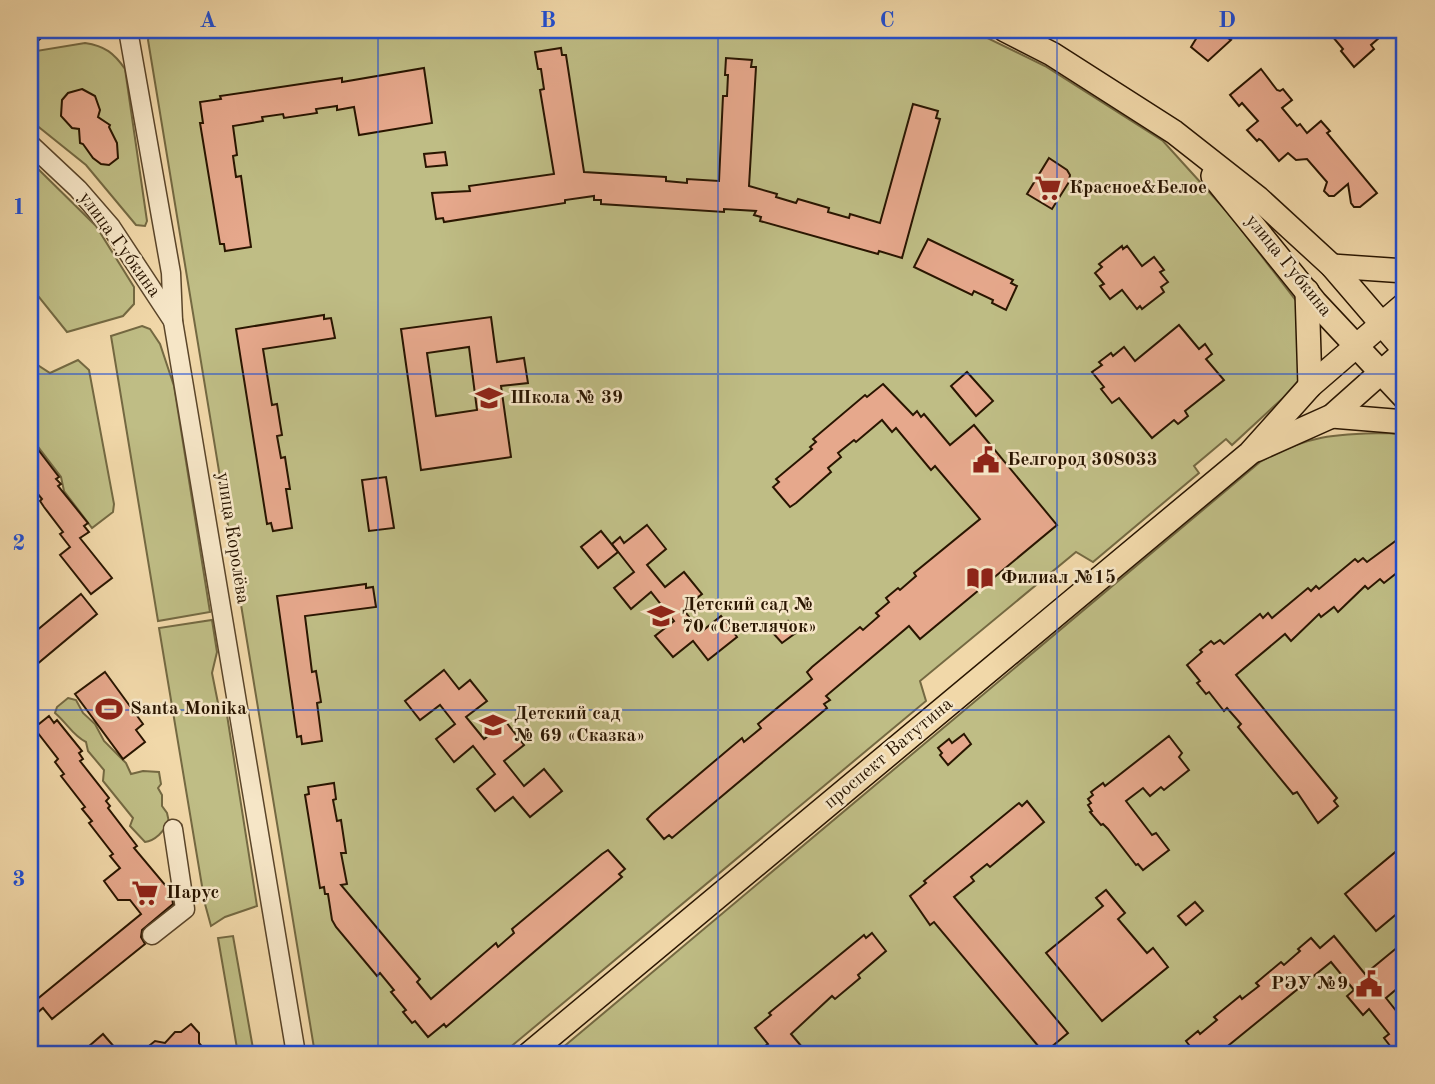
<svg xmlns="http://www.w3.org/2000/svg" width="1435" height="1084" font-family="'Old Standard TT',serif">
<style>
.green{fill:#bfbd85;stroke:#746942;stroke-width:2}
.building{fill:#e6a88c;stroke:#291500;stroke-width:2;fill-rule:evenodd}
.lines{fill:none;stroke-linecap:round;stroke-linejoin:round}
.minor-casing{stroke:#5b462a;stroke-width:21}
.major-casing{stroke:#291500;stroke-width:26}
.minor{stroke:#f6e6c7;stroke-width:18}
.major{stroke:#f1d8a9;stroke-width:23}
.grid{fill:none;stroke:#1d4ed8;stroke-width:2;stroke-opacity:0.55}
.labels{text-anchor:middle;dominant-baseline:central;stroke-width:5;stroke-linejoin:round;paint-order:stroke}
.poi-label{font-size:19px;font-weight:bold;fill:#291500;stroke:#f6e6c7;text-anchor:start}
.street-label{font-size:19px;fill:#291500;stroke:#f6e6c7}
.neatline{fill:none;stroke:#1d4ed8;stroke-width:2.5}
.grid-label{font-size:23px;text-anchor:middle;font-weight:bold;fill:#1d4ed8}
</style>
<rect width="100%" height="100%" fill="#f1d8a9"/>
<filter id="stains"><feTurbulence type="fractalNoise" baseFrequency=".00286" numOctaves="4"/><feColorMatrix values="0 0 0 0 .2 0 0 0 0 .09 0 0 0 0 .02 0 0 0 .5 -.17"/></filter>
<radialGradient id="worn" r=".72"><stop offset=".6" stop-color="#630" stop-opacity="0"/><stop offset="1" stop-color="#630" stop-opacity=".3"/></radialGradient>
<g class="green">
<path d="M 151,30 L 971,30 L 1045,66 L 1163,141 L 1230,215 L 1297,302 L 1300,379 L 1283,398 L 1232,445 L 1226,439 L 1194,466 L 1199,473 L 1093,562 L 1076,552 L 920,681 L 926,701 L 502,1054 L 315,1054 L 148,40 Z"/>
<path d="M 85,43 C 105,46 114,53 125,69 L 147,221 L 145,226 L 136,225 L 86,165 L 30,120 L 30,52 Z"/>
<path d="M 30,161 L 96,226 L 134,287 L 134,304 L 123,316 L 67,332 L 30,286 Z"/>
<path d="M 142,326 L 150,329 L 160,344 L 174,386 L 210,612 L 158,621 L 111,336 Z"/>
<path d="M 78,360 L 89,370 L 114,504 L 113,512 L 92,528 L 64,491 L 61,477 L 36,444 L 34,431 L 30,425 L 30,363 L 36,364 L 50,373 Z"/>
<path d="M 1387,433 L 1405,435 L 1405,1054 L 555,1054 L 1260,462 C 1308,435 1334,434 1387,433 Z"/>
<path d="M 212,620 L 217,652 L 212,673 L 218,703 L 227,715 L 257,906 L 225,917 L 211,926 L 205,904 L 159,628 Z"/>
<path d="M 68,698 L 76,700 L 83,713 L 95,724 L 104,741 L 126,763 L 131,774 L 143,771 L 159,772 L 161,784 L 158,788 L 162,795 L 162,806 L 167,813 L 169,822 C 164,831 155,841 145,842 L 130,826 L 133,818 L 103,781 L 104,770 L 88,751 L 86,742 C 73,736 67,723 55,713 L 57,707 Z"/>
<path d="M 233,936 L 254,1054 L 238,1054 L 218,938 Z"/>
</g>
<g class="building">
<path d="M 1206,30 L 1214,30 L 1231,40 L 1208,61 L 1191,47 L 1199,34 Z"/>
<path d="M 1327,30 L 1388,30 L 1371,45 L 1374,49 L 1354,67 L 1341,51 L 1343,49 Z"/>
<path d="M 561,48 L 562,55 L 566,55 L 584,172 L 666,177 L 666,181 L 687,183 L 687,179 L 719,181 L 723,96 L 727,96 L 728,75 L 725,75 L 726,58 L 752,60 L 751,67 L 756,67 L 749,186 L 777,194 L 776,197 L 796,203 L 798,199 L 829,208 L 828,212 L 849,218 L 850,214 L 880,223 L 913,104 L 938,111 L 936,118 L 940,119 L 902,258 L 879,251 L 878,254 L 760,221 L 761,217 L 754,215 L 756,211 L 724,209 L 724,212 L 601,204 L 601,200 L 594,200 L 594,196 L 565,200 L 565,203 L 444,222 L 443,218 L 436,219 L 432,193 L 470,191 L 469,186 L 554,174 L 540,90 L 544,89 L 541,69 L 538,69 L 535,52 Z"/>
<path d="M 424,68 L 432,123 L 359,135 L 354,107 L 337,110 L 337,106 L 316,109 L 317,113 L 284,118 L 283,114 L 262,117 L 263,121 L 233,126 L 237,155 L 233,156 L 236,177 L 241,176 L 251,247 L 225,251 L 224,244 L 220,244 L 200,123 L 203,123 L 200,102 L 221,99 L 220,96 L 314,82 L 342,78 L 342,82 Z"/>
<path d="M 1261,69 L 1277,90 L 1280,91 L 1283,89 L 1292,100 L 1282,108 L 1297,126 L 1300,124 L 1307,133 L 1321,121 L 1330,131 L 1327,133 L 1377,193 L 1360,207 L 1354,207 L 1351,203 L 1348,184 L 1334,196 L 1329,196 L 1324,191 L 1327,182 L 1307,159 L 1296,160 L 1288,153 L 1279,161 L 1262,141 L 1259,139 L 1257,141 L 1247,130 L 1258,121 L 1242,103 L 1239,106 L 1230,95 Z"/>
<path d="M 82,89 L 95,96 L 100,110 L 98,117 L 110,125 L 109,127 L 117,143 L 118,158 L 109,165 L 101,164 L 93,158 L 83,144 L 80,143 L 79,129 L 72,128 L 61,116 L 62,100 L 68,93 Z"/>
<path d="M 445,152 L 447,165 L 426,167 L 424,154 Z"/>
<path d="M 1049,158 L 1067,170 L 1070,175 L 1069,182 L 1052,209 L 1027,194 Z"/>
<path d="M 928,239 L 1013,280 L 1011,283 L 1017,286 L 1006,310 L 992,303 L 993,300 L 974,291 L 972,295 L 914,267 Z"/>
<path d="M 1122,246 L 1123,249 L 1127,246 L 1142,266 L 1154,257 L 1164,270 L 1160,272 L 1168,282 L 1161,287 L 1164,292 L 1142,309 L 1140,306 L 1137,309 L 1122,290 L 1110,299 L 1100,286 L 1104,284 L 1095,273 L 1102,267 L 1099,264 Z"/>
<path d="M 324,315 L 324,319 L 331,318 L 335,338 L 263,349 L 272,405 L 277,404 L 280,423 L 282,435 L 277,436 L 281,458 L 285,457 L 286,464 L 290,489 L 286,489 L 292,528 L 273,531 L 271,523 L 267,524 L 236,329 Z"/>
<path d="M 491,317 L 497,362 L 524,358 L 528,383 L 501,386 L 511,457 L 421,470 L 401,329 ZM 469,347 L 477,410 L 436,416 L 427,353 Z"/>
<path d="M 1179,325 L 1199,349 L 1205,344 L 1212,354 L 1206,359 L 1224,380 L 1185,411 L 1188,416 L 1178,424 L 1174,420 L 1152,438 L 1119,398 L 1112,403 L 1101,389 L 1104,387 L 1092,372 L 1102,365 L 1099,362 L 1111,353 L 1113,356 L 1124,347 L 1135,361 Z"/>
<path d="M 967,372 L 993,401 L 976,416 L 951,386 Z"/>
<path d="M 883,384 L 913,415 L 917,411 L 921,417 L 924,414 L 950,445 L 974,425 L 1057,525 L 920,639 L 909,626 L 826,696 L 830,700 L 824,704 L 827,708 L 672,838 L 669,835 L 664,839 L 647,819 L 652,814 L 742,738 L 744,742 L 761,728 L 758,724 L 812,679 L 807,672 L 812,667 L 860,627 L 863,630 L 879,616 L 876,613 L 889,602 L 886,598 L 898,588 L 900,590 L 916,576 L 914,573 L 980,519 L 935,466 L 931,470 L 896,428 L 892,432 L 882,420 L 856,442 L 854,440 L 838,453 L 841,457 L 828,468 L 831,472 L 796,503 L 790,507 L 773,487 L 779,482 L 776,479 L 812,449 L 810,447 L 816,442 L 813,439 L 865,395 L 867,397 Z"/>
<path d="M 30,439 L 59,477 L 56,479 L 61,484 L 58,486 L 88,523 L 84,526 L 89,532 L 80,538 L 112,578 L 91,594 L 60,555 L 70,547 L 60,534 L 63,532 L 44,507 L 40,501 L 42,499 L 32,487 L 35,485 L 30,478 Z"/>
<path d="M 386,477 L 394,528 L 369,531 L 362,480 Z"/>
<path d="M 647,525 L 666,549 L 647,565 L 665,587 L 684,572 L 702,594 L 683,609 L 701,632 L 721,616 L 737,637 L 708,660 L 693,641 L 673,657 L 655,636 L 674,621 L 651,592 L 631,609 L 614,588 L 634,572 L 612,544 L 620,537 L 624,543 Z"/>
<path d="M 601,531 L 618,552 L 598,568 L 581,547 Z"/>
<path d="M 1405,534 L 1405,581 L 1398,572 L 1384,583 L 1380,579 L 1368,589 L 1365,586 L 1338,612 L 1334,607 L 1321,617 L 1319,614 L 1291,641 L 1285,634 L 1236,675 L 1337,798 L 1334,801 L 1338,806 L 1318,823 L 1297,792 L 1293,794 L 1238,727 L 1241,724 L 1227,708 L 1224,711 L 1209,692 L 1206,694 L 1197,683 L 1200,681 L 1187,665 L 1202,652 L 1200,650 L 1211,641 L 1214,644 L 1220,640 L 1224,644 L 1260,614 L 1263,618 L 1268,613 L 1272,618 L 1308,588 L 1311,591 L 1316,586 L 1319,589 L 1355,559 L 1358,562 L 1363,558 L 1367,562 Z"/>
<path d="M 366,584 L 366,588 L 373,587 L 376,607 L 305,616 L 312,672 L 316,671 L 321,702 L 317,703 L 322,741 L 302,744 L 301,736 L 297,737 L 277,596 Z"/>
<path d="M 81,594 L 97,614 L 30,670 L 30,636 Z"/>
<path d="M 788,621 L 797,632 L 782,643 L 773,633 Z"/>
<path d="M 444,670 L 459,689 L 470,680 L 487,701 L 466,717 L 484,739 L 506,722 L 524,745 L 504,761 L 524,786 L 544,769 L 562,791 L 530,817 L 513,797 L 495,811 L 477,789 L 495,774 L 473,746 L 454,762 L 436,739 L 455,724 L 440,705 L 420,720 L 405,701 Z"/>
<path d="M 105,672 L 143,724 L 136,730 L 145,742 L 123,759 L 75,694 Z"/>
<path d="M 49,716 L 54,723 L 57,720 L 82,751 L 79,753 L 83,759 L 80,761 L 109,798 L 106,801 L 110,806 L 108,808 L 137,846 L 134,848 L 165,885 L 170,884 L 173,904 L 142,930 L 141,937 L 145,944 L 52,1019 L 43,1008 L 30,1019 L 30,1005 L 141,914 L 130,900 L 118,900 L 104,881 L 120,868 L 110,856 L 113,854 L 89,823 L 92,821 L 82,809 L 85,807 L 61,776 L 64,774 L 55,762 L 58,759 L 34,728 Z"/>
<path d="M 964,734 L 971,744 L 948,765 L 940,755 L 942,753 L 938,748 L 949,739 L 952,743 Z"/>
<path d="M 1169,736 L 1182,753 L 1179,757 L 1189,770 L 1164,790 L 1161,787 L 1150,796 L 1143,788 L 1126,801 L 1152,835 L 1156,833 L 1169,850 L 1143,870 L 1138,864 L 1136,865 L 1108,829 L 1103,824 L 1101,825 L 1090,812 L 1092,811 L 1088,805 L 1091,803 L 1088,799 L 1093,795 L 1091,792 L 1103,783 L 1105,786 Z"/>
<path d="M 334,783 L 336,799 L 333,800 L 337,821 L 341,820 L 346,853 L 341,853 L 347,884 L 341,885 L 420,979 L 417,982 L 431,999 L 496,943 L 498,947 L 514,933 L 512,929 L 602,854 L 608,850 L 625,869 L 619,874 L 622,877 L 446,1027 L 444,1024 L 428,1037 L 415,1021 L 412,1023 L 403,1012 L 406,1010 L 391,992 L 394,990 L 380,973 L 377,976 L 336,927 L 332,920 L 328,894 L 325,894 L 324,887 L 320,888 L 305,795 L 309,794 L 308,787 Z"/>
<path d="M 1027,801 L 1044,822 L 990,867 L 987,864 L 971,877 L 974,881 L 954,897 L 1068,1033 L 1044,1053 L 934,922 L 930,925 L 910,896 L 926,883 L 924,881 L 1019,803 L 1022,806 Z"/>
<path d="M 1405,844 L 1405,907 L 1376,931 L 1345,894 Z"/>
<path d="M 1106,890 L 1125,913 L 1118,919 L 1147,953 L 1153,948 L 1168,967 L 1102,1021 L 1046,953 L 1103,906 L 1096,898 Z"/>
<path d="M 1195,902 L 1203,911 L 1186,925 L 1178,916 Z"/>
<path d="M 872,933 L 886,951 L 858,975 L 860,978 L 835,999 L 832,996 L 791,1034 L 808,1054 L 772,1054 L 765,1046 L 768,1044 L 755,1028 L 771,1015 L 769,1013 L 864,935 L 866,938 Z"/>
<path d="M 1334,936 L 1365,974 L 1405,941 L 1405,982 L 1386,998 L 1405,1022 L 1405,1054 L 1402,1054 L 1397,1049 L 1394,1051 L 1384,1038 L 1389,1034 L 1369,1009 L 1363,1015 L 1347,996 L 1354,990 L 1331,962 L 1218,1054 L 1196,1054 L 1186,1041 L 1198,1031 L 1200,1034 L 1217,1020 L 1214,1017 L 1240,996 L 1242,999 L 1259,986 L 1256,983 L 1281,962 L 1284,965 L 1300,951 L 1298,949 L 1311,938 L 1320,948 Z"/>
<path d="M 191,1024 L 199,1033 L 199,1043 L 208,1054 L 139,1054 L 155,1041 L 165,1043 L 175,1032 L 181,1032 Z"/>
<path d="M 103,1034 L 116,1049 L 111,1054 L 80,1054 Z"/>
</g>
<g class="lines">
<g class="minor-casing">
<g id="minor">
<path d="M 128,30 L 171,273 L 173,321 L 296,1054"/>
<path d="M 30,144 L 78,189 L 111,227 L 173,321"/>
<path d="M 152,935 L 185,909 L 173,829"/>
</g>
</g>
<g class="major-casing">
<g id="major">
<path d="M 30,30 L 32,30"/>
<path d="M 1005,30 L 1052,54 L 1174,132 L 1258,198 L 1332,266 L 1405,351"/>
<path d="M 1213,176 L 1315,302 L 1405,398"/>
<path d="M 1332,266 L 1405,271"/>
<path d="M 1307,291 L 1310,386"/>
<path d="M 1332,416 L 1405,422"/>
<path d="M 1256,450 L 1332,416 L 1405,351"/>
<path d="M 529,1054 L 1250,453 L 1310,386 L 1405,304"/>
</g>
</g>
<use href="#minor" class="minor"/>
<use href="#major" class="major"/>
</g>
<path class="grid" d="M 378,30 L 378,1054M 718,30 L 718,1054M 1057,30 L 1057,1054M 30,374 L 1405,374M 30,710 L 1405,710"/>
<defs>
<g id="supermarket-bare" transform="scale(2.1)"><path d="M-6-5.5h2.5l.6 2H6L4.5 2H-2.5L-4.4-4H-6ZM-1.5 3.2a1.3 1.3 0 1 0 .1 0ZM3 3.2a1.3 1.3 0 1 0 .1 0Z" fill="#8f2418" stroke="#f6e6c7" stroke-width="2.5" paint-order="stroke"/></g>
<g id="school-bare" transform="scale(2.1)"><path d="M0-5L7-2L0 1L-7-2ZM-4 1L0 2.5L4 1V4Q0 6-4 4Z" fill="#8f2418" stroke="#f6e6c7" stroke-width="2.5" paint-order="stroke"/></g>
<g id="civic-bare" transform="scale(2.1)"><path d="M-.6-6.5H3V-4.5H.6V-3L4-1V1h2V6H-6V1h2V-1L-.6-3ZM-1.2 2.5V6h2.4V2.5Z" fill="#8f2418" stroke="#f6e6c7" stroke-width="2.5" paint-order="stroke"/></g>
<g id="library-bare" transform="scale(2.1)"><path d="M-6-4Q-3-5.5-.7-3.5V5Q-3 3-6 4ZM6-4Q3-5.5 .7-3.5V5Q3 3 6 4Z" fill="#8f2418" stroke="#f6e6c7" stroke-width="2.5" paint-order="stroke"/></g>
<g id="stadium-bare" transform="scale(2.1)"><path d="M0-5a6.5 5 0 1 0 0 10a6.5 5 0 1 0 0-10ZM-3.5-1.8h7v3.6h-7Z" fill="#8f2418" stroke="#f6e6c7" stroke-width="2.5" paint-order="stroke"/></g>
</defs>
<g fill-rule="evenodd">
<use href="#supermarket-bare" x="1048" y="188"/>
<use href="#school-bare" x="489" y="398"/>
<use href="#civic-bare" x="986" y="460"/>
<use href="#library-bare" x="980" y="578"/>
<use href="#school-bare" x="661" y="616"/>
<use href="#stadium-bare" x="109" y="709"/>
<use href="#school-bare" x="493" y="725"/>
<use href="#supermarket-bare" x="145" y="893"/>
<use href="#civic-bare" x="1369" y="984"/>
</g>
<g class="labels">
<g class="poi-label">
<text x="1069" y="188">Красное&amp;Белое</text>
<text x="510" y="398">Школа № 39</text>
<text x="1007" y="460">Белгород 308033</text>
<text x="1001" y="578">Филиал №15</text>
<text x="682" y="605">Детский сад №<tspan x="682" dy="22">70 «Светлячок»</tspan></text>
<text x="130" y="709">Santa Monika</text>
<text x="514" y="714">Детский сад<tspan x="514" dy="22">№ 69 «Сказка»</tspan></text>
<text x="166" y="893">Парус</text>
<text x="1348" y="984" text-anchor="end">РЭУ №9</text>
</g>
<g class="street-label">
<text transform="translate(119 245) rotate(54)">улица Губкина</text>
<text transform="translate(1288 266) rotate(51)">улица Губкина</text>
<text transform="translate(232 538) rotate(81)">улица Королёва</text>
<text transform="translate(889 754) rotate(-40)">проспект Ватутина</text>
</g>
</g>
<rect width="1435" height="1084" fill="none" stroke="#f1d8a9" stroke-width="77"/>
<rect x="38" y="38" width="1358" height="1008" class="neatline"/>
<g class="grid-label">
<text x="208" y="27">A</text>
<text x="548" y="27">B</text>
<text x="887" y="27">C</text>
<text x="1227" y="27">D</text>
<text x="19" y="214">1</text>
<text x="19" y="550">2</text>
<text x="19" y="886">3</text>
</g>
<rect width="100%" height="100%" filter="url(#stains)"/>
<rect width="100%" height="100%" fill="url(#worn)"/>
</svg>
